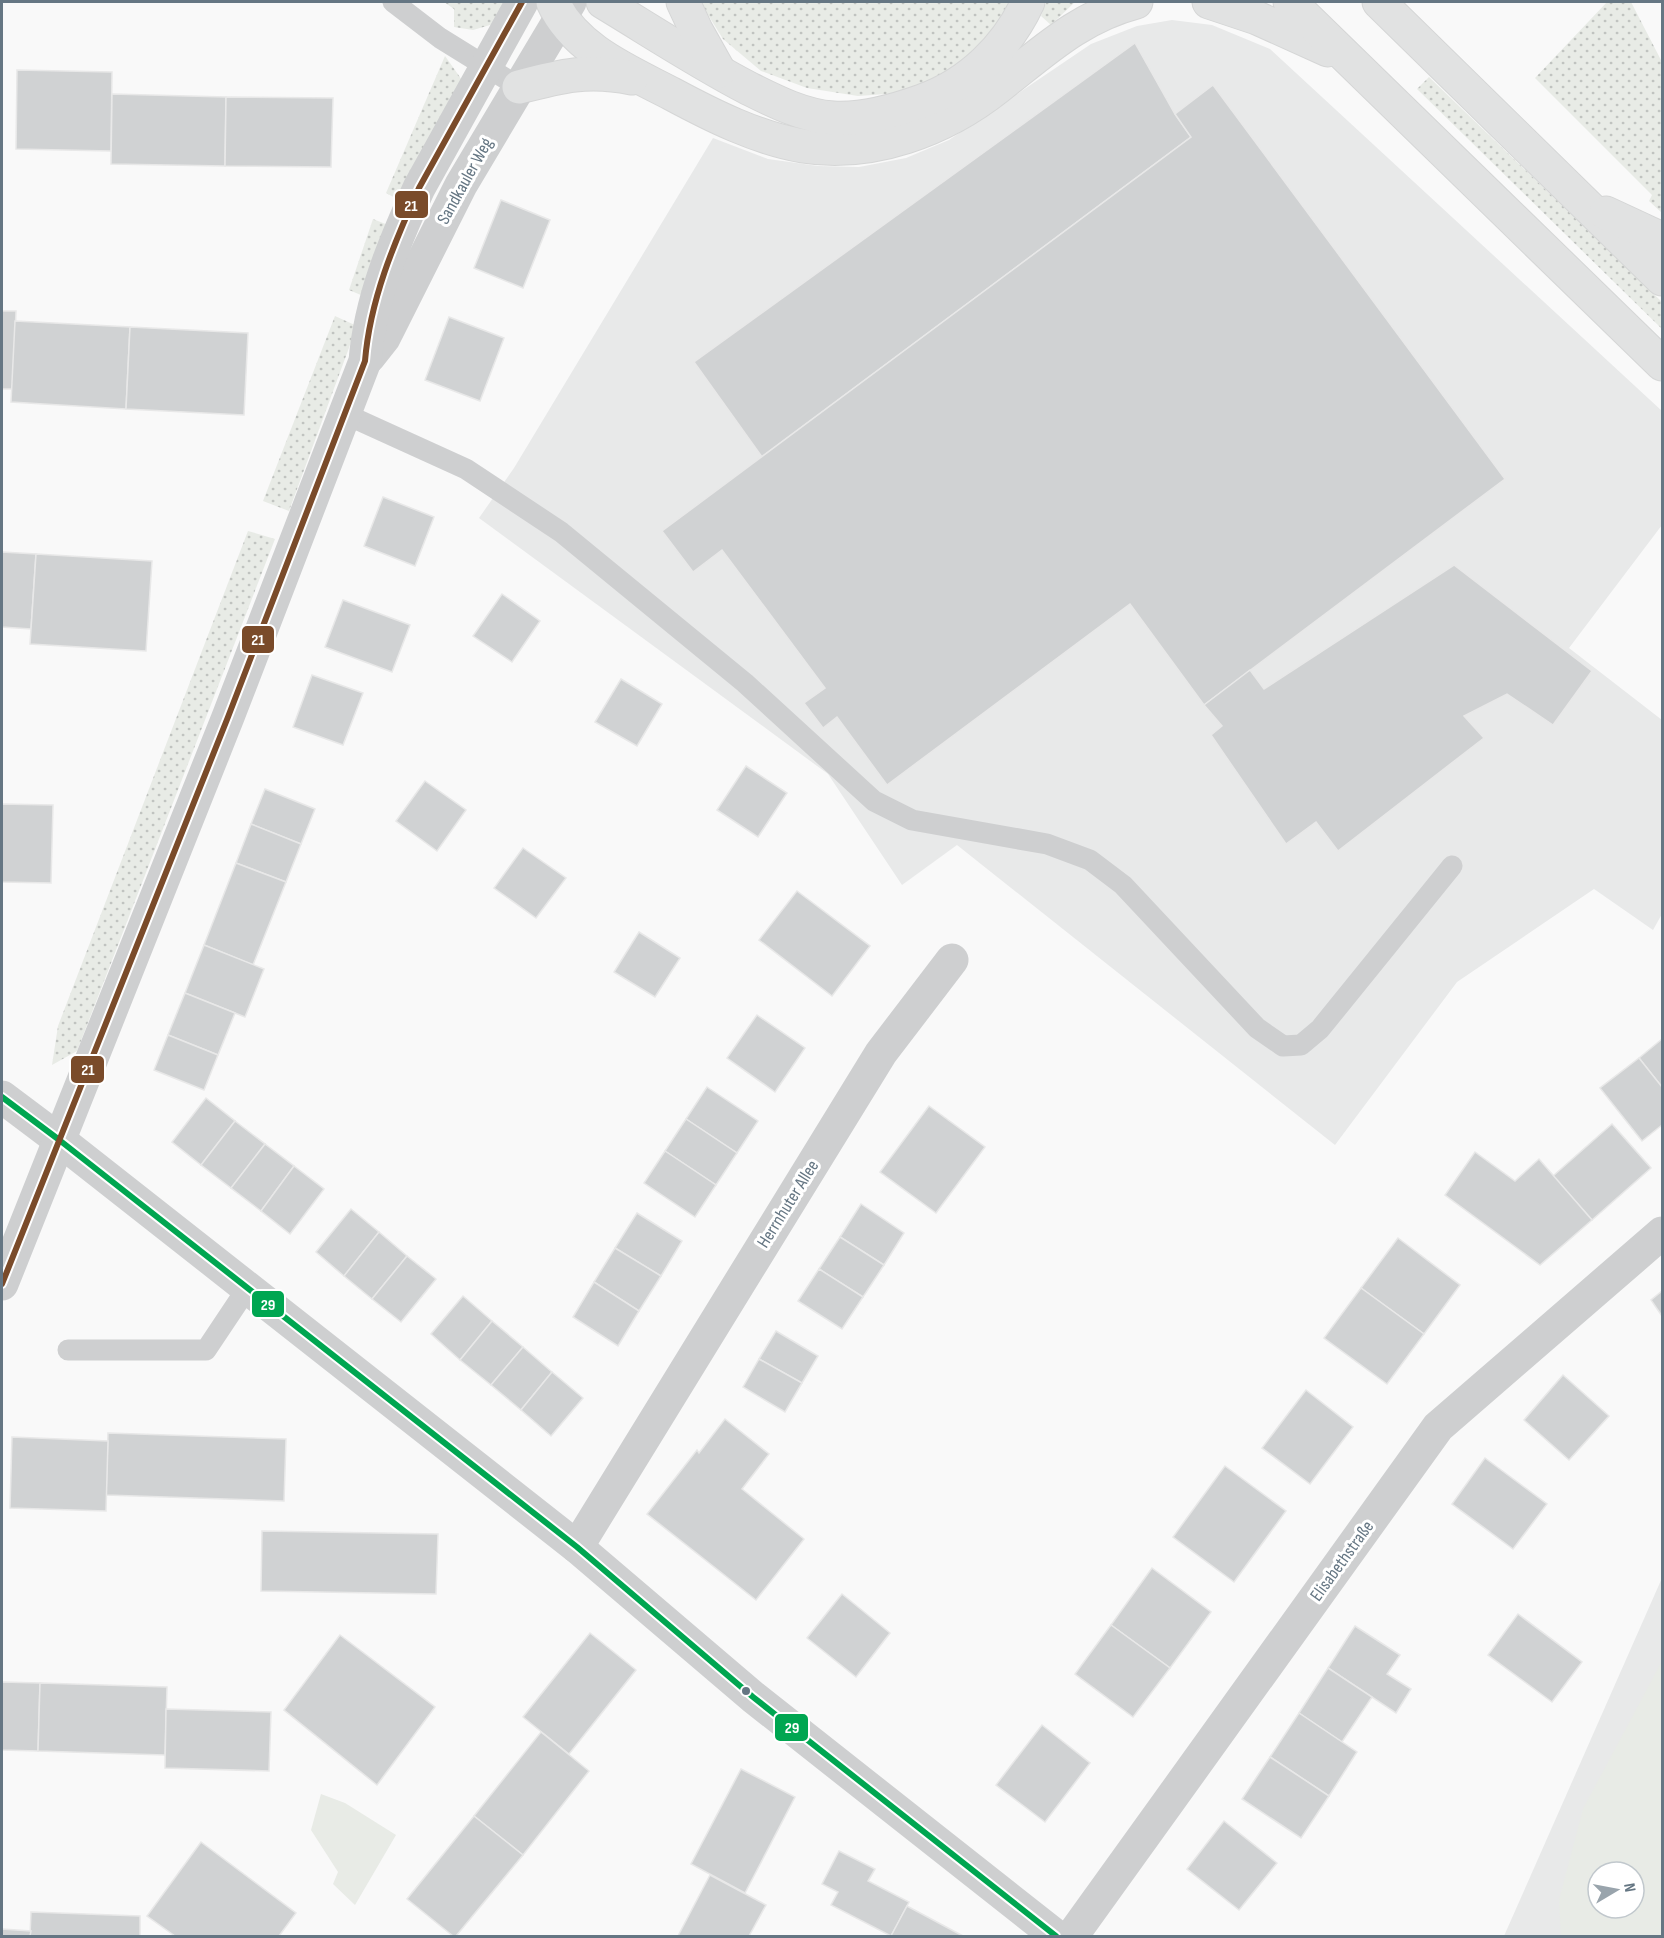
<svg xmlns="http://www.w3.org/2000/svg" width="1664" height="1938" font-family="'Sofia Sans Condensed',sans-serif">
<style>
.built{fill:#e8e9e9;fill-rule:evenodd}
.grass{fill:url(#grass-dots)}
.park{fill:#e8ebe6;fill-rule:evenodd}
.building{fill:#d0d2d3;stroke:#e8e8e8;stroke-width:1.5}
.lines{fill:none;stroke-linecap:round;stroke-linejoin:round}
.trunk-casing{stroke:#d5d6d6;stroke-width:35}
.service{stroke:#cecfd0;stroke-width:21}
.minor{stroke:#cecfd0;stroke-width:33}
.tertiary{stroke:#cecfd0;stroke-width:33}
.trunk{stroke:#e1e2e2;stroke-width:33}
.bus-1-casing{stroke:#fff;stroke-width:10}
.bus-2-casing{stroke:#fff;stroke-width:10}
.bus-1{stroke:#00a651;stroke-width:6}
.bus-2{stroke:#7a4b2a;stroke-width:6}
.bus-dot{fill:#657683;stroke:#fff;stroke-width:2}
.labels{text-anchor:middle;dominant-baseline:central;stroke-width:6;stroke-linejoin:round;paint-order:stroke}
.street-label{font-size:18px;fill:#657683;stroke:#fff}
.line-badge{stroke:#fff;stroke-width:2}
.badge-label{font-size:16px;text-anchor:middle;font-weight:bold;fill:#fff}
</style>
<defs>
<pattern id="grass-dots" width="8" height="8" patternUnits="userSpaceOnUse" patternTransform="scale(1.5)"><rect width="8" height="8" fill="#e8ebe6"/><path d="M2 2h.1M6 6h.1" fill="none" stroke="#c0c3c0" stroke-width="1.8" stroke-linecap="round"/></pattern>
</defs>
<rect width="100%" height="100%" fill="#f9f9f9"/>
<g class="built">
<path d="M 1172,20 L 1212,25 L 1270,49 L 1662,411 L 1662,525 L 1569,648 L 1662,720 L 1662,914 L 1653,930 L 1594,889 L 1457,982 L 1335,1145 L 957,845 L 902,885 L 828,774 L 479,518 L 514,468 L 713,138 L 768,159 L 818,166 L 859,167 L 906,158 L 949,140 L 1091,44 L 1137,26 Z"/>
<path d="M 1662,1578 L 1662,1936 L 1504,1936 ZM 1598,1872 L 1634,1872 L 1634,1908 L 1598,1908 Z"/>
</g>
<g class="grass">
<path d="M 444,2 L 509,2 L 497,23 L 473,30 L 454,27 L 454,9 Z"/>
<path d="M 700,2 L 1010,2 L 986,43 L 942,77 L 901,93 L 858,96 L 807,88 L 761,71 L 723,39 Z"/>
<path d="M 1046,2 L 1075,2 L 1051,25 L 1041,16 Z"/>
<path d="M 1607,2 L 1631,2 L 1662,62 L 1662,213 L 1649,201 L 1652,195 L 1535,78 Z"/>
<path d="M 445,56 L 462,80 L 399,200 L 386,193 Z"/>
<path d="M 1429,77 L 1662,302 L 1662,329 L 1417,89 Z"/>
<path d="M 373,219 L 393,227 L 368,298 L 349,290 Z"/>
<path d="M 335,316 L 357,326 L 289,511 L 263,501 Z"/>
<path d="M 248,531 L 275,539 L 77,1051 L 52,1065 L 58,1026 Z"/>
</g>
<g class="park">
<path d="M 1662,1661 L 1662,1936 L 1561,1936 L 1559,1900 L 1583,1809 ZM 1598,1872 L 1634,1872 L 1634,1908 L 1598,1908 Z"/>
<path d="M 321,1794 L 345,1803 L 396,1835 L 355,1905 L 333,1884 L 338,1872 L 311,1830 Z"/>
</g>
<g class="building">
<path d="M 1135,43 L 1175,114 L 1191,137 L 762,457 L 694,362 Z"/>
<path d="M 17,70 L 112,72 L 111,151 L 16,149 Z"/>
<path d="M 1213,85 L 1505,479 L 1204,705 L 1130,604 L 887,785 L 837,717 L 823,728 L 804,703 L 825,688 L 722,550 L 693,572 L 662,531 L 1191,137 L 1175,114 Z"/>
<path d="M 112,94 L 226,97 L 225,166 L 111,164 Z"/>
<path d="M 226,97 L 333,98 L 331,167 L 225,166 Z"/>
<path d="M 501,200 L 550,220 L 523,288 L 474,268 Z"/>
<path d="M 2,311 L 16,311 L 13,389 L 2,389 Z"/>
<path d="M 449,317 L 504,338 L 480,401 L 425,380 Z"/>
<path d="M 15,321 L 130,327 L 126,409 L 11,402 Z"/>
<path d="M 130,327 L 248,333 L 244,415 L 126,409 Z"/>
<path d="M 383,497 L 434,517 L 415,566 L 364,546 Z"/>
<path d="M 2,552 L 36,554 L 31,629 L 2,627 Z"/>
<path d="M 36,554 L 152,561 L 146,651 L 30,644 Z"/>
<path d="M 1454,565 L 1592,671 L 1553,725 L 1507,694 L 1464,716 L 1484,738 L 1338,851 L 1316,822 L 1286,844 L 1211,735 L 1222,726 L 1204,705 L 1250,670 L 1264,689 Z"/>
<path d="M 502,594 L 540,621 L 512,662 L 473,636 Z"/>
<path d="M 343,600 L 410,625 L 392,672 L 325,647 Z"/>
<path d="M 312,675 L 363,693 L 343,745 L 293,727 Z"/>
<path d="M 621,679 L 662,704 L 637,746 L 595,722 Z"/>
<path d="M 746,766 L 787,793 L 758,837 L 717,810 Z"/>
<path d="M 425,781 L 466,810 L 437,851 L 396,821 Z"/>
<path d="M 265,789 L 315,809 L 301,844 L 251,824 Z"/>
<path d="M 2,804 L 53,805 L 51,883 L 2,882 Z"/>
<path d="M 251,824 L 301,844 L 286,882 L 236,863 Z"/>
<path d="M 523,848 L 566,878 L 536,918 L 494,888 Z"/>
<path d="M 236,863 L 286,882 L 253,965 L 204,945 Z"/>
<path d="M 797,891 L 870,946 L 832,996 L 759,940 Z"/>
<path d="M 639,932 L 680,958 L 655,997 L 614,972 Z"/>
<path d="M 204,945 L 264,969 L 245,1017 L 185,993 Z"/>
<path d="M 185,993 L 235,1013 L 218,1055 L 168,1035 Z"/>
<path d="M 757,1015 L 805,1048 L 775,1092 L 727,1058 Z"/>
<path d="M 168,1035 L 218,1055 L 204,1090 L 154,1070 Z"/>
<path d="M 1662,1039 L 1662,1087 L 1639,1058 Z"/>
<path d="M 1639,1058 L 1662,1087 L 1662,1125 L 1642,1141 L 1600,1088 Z"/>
<path d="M 707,1087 L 758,1121 L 737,1153 L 686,1119 Z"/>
<path d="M 206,1098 L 235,1121 L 201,1165 L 172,1142 Z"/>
<path d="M 929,1106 L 985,1147 L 936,1213 L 880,1172 Z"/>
<path d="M 686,1119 L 737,1153 L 716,1185 L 665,1151 Z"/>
<path d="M 235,1121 L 265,1144 L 231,1188 L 201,1165 Z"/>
<path d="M 1612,1124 L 1651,1168 L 1592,1220 L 1553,1176 Z"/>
<path d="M 265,1144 L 294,1166 L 261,1211 L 231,1188 Z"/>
<path d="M 665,1151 L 716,1185 L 695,1217 L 644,1183 Z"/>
<path d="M 1475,1152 L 1515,1181 L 1539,1159 L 1592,1220 L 1540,1265 L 1445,1195 Z"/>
<path d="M 294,1166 L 324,1189 L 290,1234 L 261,1211 Z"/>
<path d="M 861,1204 L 904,1233 L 884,1265 L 840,1237 Z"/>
<path d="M 351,1209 L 379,1232 L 344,1276 L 316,1252 Z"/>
<path d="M 637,1213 L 682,1241 L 661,1276 L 615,1248 Z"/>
<path d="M 379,1232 L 407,1256 L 372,1299 L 344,1276 Z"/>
<path d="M 840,1237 L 884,1265 L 863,1297 L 819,1269 Z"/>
<path d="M 1398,1238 L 1460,1285 L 1424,1334 L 1361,1288 Z"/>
<path d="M 615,1248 L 661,1276 L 639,1311 L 594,1282 Z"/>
<path d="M 407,1256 L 436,1279 L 401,1322 L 372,1299 Z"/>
<path d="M 819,1269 L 863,1297 L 842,1329 L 798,1301 Z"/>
<path d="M 594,1282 L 639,1311 L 618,1346 L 573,1317 Z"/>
<path d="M 1361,1288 L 1424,1334 L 1387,1384 L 1324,1338 Z"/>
<path d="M 1662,1291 L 1662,1316 L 1651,1300 Z"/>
<path d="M 463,1296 L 492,1321 L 460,1360 L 431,1334 Z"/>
<path d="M 492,1321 L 523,1347 L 491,1385 L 460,1360 Z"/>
<path d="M 776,1331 L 818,1356 L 802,1383 L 759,1359 Z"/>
<path d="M 523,1347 L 552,1372 L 521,1410 L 491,1385 Z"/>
<path d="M 759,1359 L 802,1383 L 785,1412 L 743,1387 Z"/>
<path d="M 552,1372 L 583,1398 L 551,1436 L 521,1410 Z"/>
<path d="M 1563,1375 L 1609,1416 L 1569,1460 L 1524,1420 Z"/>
<path d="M 1306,1390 L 1353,1427 L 1310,1484 L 1262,1448 Z"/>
<path d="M 725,1419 L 769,1454 L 742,1489 L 804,1539 L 756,1600 L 647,1514 L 697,1450 L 699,1453 Z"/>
<path d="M 108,1433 L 286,1439 L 284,1501 L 106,1495 Z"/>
<path d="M 12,1437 L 108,1441 L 106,1511 L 10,1508 Z"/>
<path d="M 1485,1458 L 1547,1504 L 1513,1549 L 1452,1504 Z"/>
<path d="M 1225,1466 L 1286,1511 L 1234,1582 L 1173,1537 Z"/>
<path d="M 262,1531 L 438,1534 L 436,1594 L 261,1591 Z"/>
<path d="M 1152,1568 L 1211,1612 L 1170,1668 L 1111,1625 Z"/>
<path d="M 842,1594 L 890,1633 L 856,1677 L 807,1638 Z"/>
<path d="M 1518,1614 L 1582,1662 L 1552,1702 L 1488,1655 Z"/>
<path d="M 1111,1625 L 1170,1668 L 1133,1717 L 1075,1674 Z"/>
<path d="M 1355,1626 L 1400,1655 L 1387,1674 L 1411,1689 L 1396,1713 L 1328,1668 Z"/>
<path d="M 590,1633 L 636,1670 L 569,1754 L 523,1717 Z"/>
<path d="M 340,1635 L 435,1707 L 377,1785 L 284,1710 Z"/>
<path d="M 1328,1668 L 1372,1697 L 1342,1742 L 1299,1713 Z"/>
<path d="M 2,1682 L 40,1683 L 38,1751 L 2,1750 Z"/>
<path d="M 40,1683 L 167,1687 L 165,1755 L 38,1751 Z"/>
<path d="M 166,1709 L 271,1712 L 269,1771 L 165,1768 Z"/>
<path d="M 1299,1713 L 1357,1752 L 1329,1796 L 1270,1757 Z"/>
<path d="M 1042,1725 L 1090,1763 L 1045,1822 L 996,1785 Z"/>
<path d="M 541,1732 L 589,1771 L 523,1855 L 474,1816 Z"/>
<path d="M 1270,1757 L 1329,1796 L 1301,1838 L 1242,1799 Z"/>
<path d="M 741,1769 L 795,1797 L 745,1893 L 691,1864 Z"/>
<path d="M 474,1816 L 523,1855 L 456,1936 L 453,1936 L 407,1899 Z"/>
<path d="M 1224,1821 L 1277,1863 L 1239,1910 L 1187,1869 Z"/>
<path d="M 201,1842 L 296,1913 L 279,1936 L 175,1936 L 147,1916 Z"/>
<path d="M 839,1851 L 875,1869 L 868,1881 L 909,1902 L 891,1936 L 831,1905 L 838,1892 L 822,1884 Z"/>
<path d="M 710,1875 L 766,1905 L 749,1936 L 678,1936 Z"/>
<path d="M 907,1906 L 963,1936 L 891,1936 Z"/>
<path d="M 31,1912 L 140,1916 L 140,1936 L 30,1936 Z"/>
<path d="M 2,1929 L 31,1931 L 30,1936 L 2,1936 Z"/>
</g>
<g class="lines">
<g class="trunk-casing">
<g id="trunk">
<path d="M 553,2 C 574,49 628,71 672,94 C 713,116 757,138 803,146 C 872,157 944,130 998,87 C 1043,52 1079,17 1136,2"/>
<path d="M 603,2 C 651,31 698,62 748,88 C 774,101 803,116 833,118 C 863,120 894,111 922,101 C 970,84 1007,47 1028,2"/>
<path d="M 683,2 L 696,30 L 719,71"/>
<path d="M 1209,2 L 1257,18 L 1328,50"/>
<path d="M 1290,2 L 1662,364"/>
<path d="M 1379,2 L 1662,279"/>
<path d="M 519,87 C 561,76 588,69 632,78"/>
<path d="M 1606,213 L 1662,239"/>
</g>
</g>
<g class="service">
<path d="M 393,2 L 440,38 L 519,87"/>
<path d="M 345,414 L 466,469 L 561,532 L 745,683 L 874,801 L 912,820 L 1047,844 L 1090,860 L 1123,885 L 1257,1028 L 1283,1046 L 1301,1045 L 1320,1029 L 1452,866"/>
<path d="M 68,1350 L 206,1350 L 248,1287"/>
</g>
<g class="minor">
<path d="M 2,1097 L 58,1139 L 577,1547 L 753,1697 L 1056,1936"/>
<path d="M 577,1547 L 881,1053 L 952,960"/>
<path d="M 1072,1936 L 1438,1427 L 1662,1233"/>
</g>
<g class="tertiary">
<path d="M 369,357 L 384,338 L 461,185 L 570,2"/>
<path d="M 2,1284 L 228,717 L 365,361 C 370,300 394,243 419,188 L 522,2"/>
</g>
<use href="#trunk" class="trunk"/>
<g class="bus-1-casing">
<path id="bus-1" d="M 2,1097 L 58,1139 L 577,1547 L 753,1697 L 1056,1936"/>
</g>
<g class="bus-2-casing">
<path id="bus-2" d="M 2,1284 L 228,717 L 365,361 C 370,300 394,243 419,188 L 522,2"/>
</g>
<use href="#bus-1" class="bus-1"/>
<use href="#bus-2" class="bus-2"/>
</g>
<circle class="bus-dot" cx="746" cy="1691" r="5"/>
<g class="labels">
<g class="street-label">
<text transform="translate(465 181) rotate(-61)">Sandkauler Weg</text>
<text transform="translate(788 1204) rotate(-58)">Herrnhuter Allee</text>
<text transform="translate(1342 1561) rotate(-54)">Elisabethstraße</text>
</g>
</g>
<g class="line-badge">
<rect x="394" y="190" width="35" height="29" rx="6" fill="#7a4b2a"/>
<rect x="241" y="625" width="34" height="29" rx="6" fill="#7a4b2a"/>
<rect x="70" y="1055" width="35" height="29" rx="6" fill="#7a4b2a"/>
<rect x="251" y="1290" width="34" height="28" rx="6" fill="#00a651"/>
<rect x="774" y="1713" width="35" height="29" rx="6" fill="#00a651"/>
</g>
<g class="badge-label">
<text x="411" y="211">21</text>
<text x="258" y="645">21</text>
<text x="88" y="1075">21</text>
<text x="268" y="1310">29</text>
<text x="792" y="1733">29</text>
</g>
<rect width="1664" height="1938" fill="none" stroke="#657683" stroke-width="6"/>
<g transform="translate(1616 1890) rotate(80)"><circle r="28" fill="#ffffff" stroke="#c1c8cd" stroke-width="1.5"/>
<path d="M0-4.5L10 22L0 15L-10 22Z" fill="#99a4ac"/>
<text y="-9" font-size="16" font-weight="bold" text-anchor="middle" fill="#657683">N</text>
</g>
</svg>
